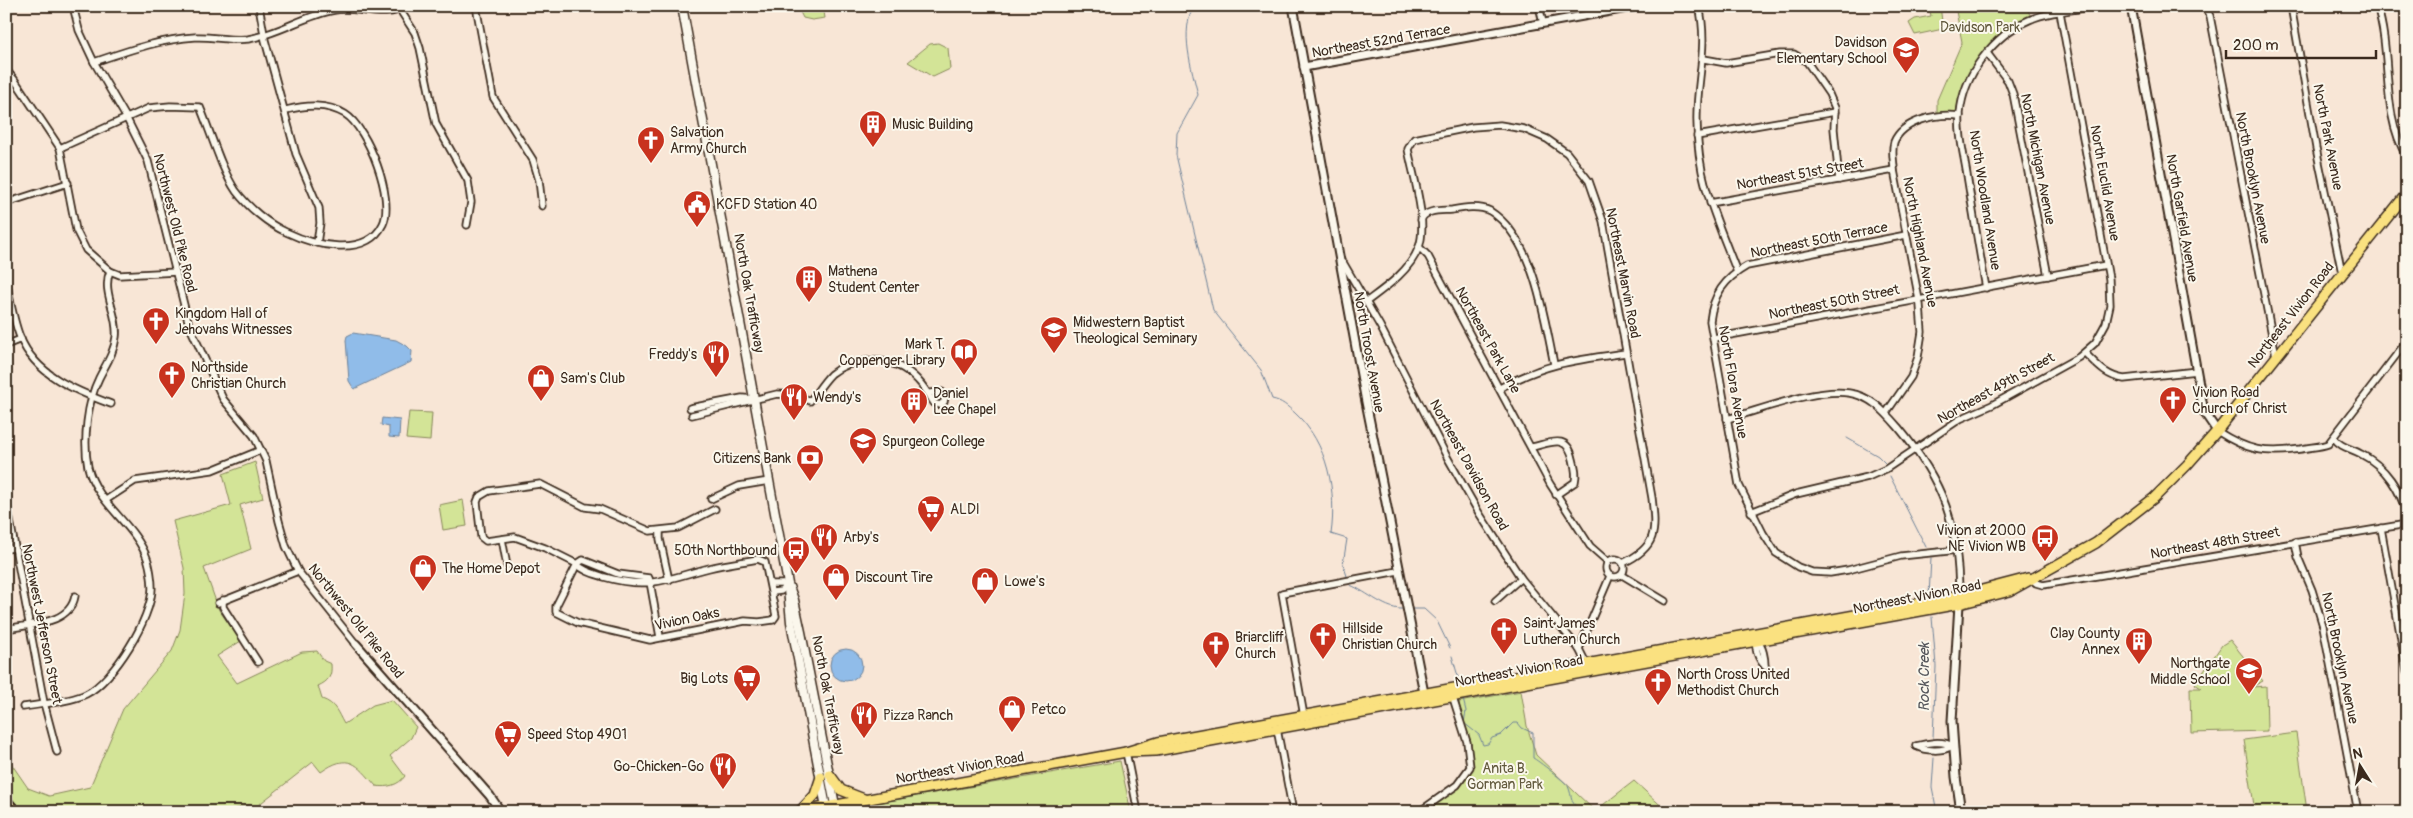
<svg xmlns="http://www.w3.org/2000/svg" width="2413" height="818" font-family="Pangolin,sans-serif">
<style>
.green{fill:#d3e497;stroke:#87875a}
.water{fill:#90bce9;stroke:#6e8298}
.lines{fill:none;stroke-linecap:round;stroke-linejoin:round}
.stream{stroke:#6e8298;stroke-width:1}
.minor-casing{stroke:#3b2a1e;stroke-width:9}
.tertiary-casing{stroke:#3b2a1e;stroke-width:11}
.secondary-casing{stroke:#3b2a1e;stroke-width:11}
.primary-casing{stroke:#3b2a1e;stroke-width:12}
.motorway-casing{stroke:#3b2a1e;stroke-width:14}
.minor{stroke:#fbf7ec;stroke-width:5.5}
.tertiary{stroke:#fbf7ec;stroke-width:7}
.secondary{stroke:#fbf7ec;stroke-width:8}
.primary{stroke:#fae180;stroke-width:9}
.motorway{stroke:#fae180;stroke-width:10}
.labels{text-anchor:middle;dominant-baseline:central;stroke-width:4;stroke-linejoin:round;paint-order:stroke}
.park-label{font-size:14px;fill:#61583c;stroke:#fbf7ec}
.street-label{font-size:14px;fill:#3b2a1e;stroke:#fbf7ec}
.poi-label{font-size:14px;fill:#3b2a1e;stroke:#fbf7ec;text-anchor:start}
.water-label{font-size:15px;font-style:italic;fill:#54565b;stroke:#fbf7ec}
</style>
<rect width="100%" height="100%" fill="#f8e6d6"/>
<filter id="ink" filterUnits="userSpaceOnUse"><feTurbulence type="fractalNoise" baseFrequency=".02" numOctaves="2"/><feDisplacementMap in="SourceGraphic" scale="10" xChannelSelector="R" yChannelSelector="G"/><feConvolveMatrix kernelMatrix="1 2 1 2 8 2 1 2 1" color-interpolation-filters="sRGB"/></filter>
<g filter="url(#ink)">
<g class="green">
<path d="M 797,6 L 823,6 L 825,18 L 812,20 L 803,18 Z"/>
<path d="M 1929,6 L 1940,6 L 1943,29 L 1915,35 L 1909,23 L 1915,19 L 1931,16 Z"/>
<path d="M 1955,6 L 2026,6 L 2031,17 C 1985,42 1968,61 1956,112 L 1937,113 L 1937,100 L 1962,42 Z"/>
<path d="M 938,43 L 948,48 L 950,69 L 933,77 L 908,62 L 930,44 Z"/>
<path d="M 409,412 L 432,413 L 430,441 L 406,439 Z"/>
<path d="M 255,462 L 263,498 L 240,505 L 251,549 L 204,568 L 219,610 L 241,641 L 217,656 L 237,683 L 302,652 L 317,651 L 324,661 L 331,664 C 332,676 329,681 318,686 L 322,699 C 336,704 337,712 344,724 L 373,705 L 392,700 L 416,727 L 411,738 L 390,756 L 405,776 C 399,785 387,788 376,786 C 357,764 349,752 321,772 L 313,762 L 257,806 L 249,805 L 234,809 L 234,812 L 24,812 L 6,792 L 6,756 L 28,788 L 49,796 L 90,787 L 123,709 L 172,651 L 180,630 L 185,594 L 184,568 L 173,521 L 231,505 L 223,474 Z"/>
<path d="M 463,500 L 467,526 L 443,530 L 439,505 Z"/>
<path d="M 2230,640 L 2263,681 L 2252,687 L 2266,686 L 2267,731 L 2191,733 L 2190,688 L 2201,688 L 2195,684 L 2222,645 Z"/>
<path d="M 1521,691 L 1527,726 L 1536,755 L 1595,811 L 1634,781 L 1668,812 L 1424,812 L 1457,785 L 1470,767 L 1459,702 Z"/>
<path d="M 2296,733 L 2307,811 L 2255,812 L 2244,740 Z"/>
<path d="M 1120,761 L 1131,812 L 851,812 L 853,807 Z"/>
</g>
<g class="water">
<path d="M 353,333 L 396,340 L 407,346 L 412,351 L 411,362 L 354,389 L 349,381 L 346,340 L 347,336 Z"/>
<path d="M 382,418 L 400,420 L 399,438 L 389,437 L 389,427 L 381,425 Z"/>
<circle cx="846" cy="665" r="16"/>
</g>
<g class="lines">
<g class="stream">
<path d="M 1194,6 C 1179,32 1192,68 1198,95 L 1177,133 L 1176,155 L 1213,310 L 1261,370 L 1272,399 C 1282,401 1287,406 1295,413 C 1328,443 1337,492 1331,534 L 1347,539 L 1343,564 L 1347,576"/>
<path d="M 1847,438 L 1878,456 L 1886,464"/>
<path d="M 1890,476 L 1926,547"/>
<path d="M 1350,585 C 1368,592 1386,611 1405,609"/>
<path d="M 1929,596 L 1931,558"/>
<path d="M 1409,609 L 1424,609 L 1437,621 L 1450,648"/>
<path d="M 1932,617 L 1936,666 L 1933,738"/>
<path d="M 1452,656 L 1460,683"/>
<path d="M 1463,699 L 1466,711 L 1464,723 L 1479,735 L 1483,745 L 1488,744 L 1492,738 L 1501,735 L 1513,723 L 1518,723 L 1522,728 L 1533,733 L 1533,758 C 1537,760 1566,782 1568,786 C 1573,798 1569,800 1580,812"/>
<path d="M 1934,758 L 1932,787 L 1937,812"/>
</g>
<g class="minor-casing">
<g id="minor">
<path d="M 73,6 L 79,30 L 94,62 L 126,117 L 148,161 L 189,325 L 223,399 L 254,436 L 266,461 L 279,521 L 286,546 L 298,571 L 356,644"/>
<path d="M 259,6 L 265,40 L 296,154 L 319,208 L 320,223 L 317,243"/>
<path d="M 476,6 L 493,97 L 533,160 L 539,180 L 542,206"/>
<path d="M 1539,6 L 1543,23"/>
<path d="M 1699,6 C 1709,47 1696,81 1697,121 C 1697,180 1716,218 1737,272"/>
<path d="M 2204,6 L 2210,16 L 2276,356"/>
<path d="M 2291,6 L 2316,148 L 2342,273"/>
<path d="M 2377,6 C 2393,55 2380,112 2407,157"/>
<path d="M 400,10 L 415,33 L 420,48 L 436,124 L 468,181 L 471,202 L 467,225"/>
<path d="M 1987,53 L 2008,81 L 2013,94 L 2048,276"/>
<path d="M 1704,59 L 1726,63 L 1780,54 L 1794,54 L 1807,62 L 1829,94 L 1835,108 L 1834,129 L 1839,180"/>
<path d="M 94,62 C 127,51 161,39 195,37 C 213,36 230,41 248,39 C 279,34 305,15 335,10 C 358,6 386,20 406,6"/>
<path d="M 6,70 L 14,79 L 60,148 L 76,230 L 86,250 L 110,271 L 120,275 L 176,272"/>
<path d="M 1697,136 L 1835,112"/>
<path d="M 60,148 L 149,108 L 170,106 L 200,107 C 211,133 221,169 236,191 C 248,207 268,224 286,232 C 313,245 366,259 383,224 C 395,199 368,128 345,114 C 326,103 306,105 286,110"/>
<path d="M 6,203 L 68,183"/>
<path d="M 1710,203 L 1894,170"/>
<path d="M 1421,220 C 1425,209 1442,211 1452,210 C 1463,208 1479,205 1490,211 C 1534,239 1544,317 1554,364"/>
<path d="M 1906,235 L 1747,266 C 1724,279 1713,295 1710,321 L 1739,485 L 1763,533 L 1776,553 L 1798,567 L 1812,572 L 1830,573 L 1848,570 L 1901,556 L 1958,550"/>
<path d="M 1419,247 L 1428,256 L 1550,484 L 1590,546 L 1607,561"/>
<path d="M 1340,261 L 1344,264 L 1380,326 L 1446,455 L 1479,513 L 1521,578 L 1579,649 L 1587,665"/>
<path d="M 6,280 C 10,299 13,319 20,337 C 35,375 76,391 111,404"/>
<path d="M 1986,288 C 1979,250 1973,212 1967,175 C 1964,155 1958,134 1960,114 C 1963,75 1994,35 2029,20 C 2050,11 2075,10 2097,6"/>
<path d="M 1366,302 C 1385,288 1410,271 1419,247 C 1428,222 1413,175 1408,149 L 1414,139 L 1473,127 L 1500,125 L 1524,129 L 1547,139 L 1567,153 L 1589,181 L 1603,221 L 1652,498 C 1656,532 1657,547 1623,563"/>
<path d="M 1714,338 L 2106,265"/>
<path d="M 6,345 L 21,339"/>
<path d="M 2085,353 C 2098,366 2106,376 2124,379 L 2197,371"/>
<path d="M 1500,388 C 1545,363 1576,360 1626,353"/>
<path d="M 690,408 L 742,398 L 754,399"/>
<path d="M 1886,413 L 1911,377 L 1918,357 L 1922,332 L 1920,305 L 1894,170 C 1894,160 1891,152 1894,142 C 1903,120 1938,113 1960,116"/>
<path d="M 692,415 L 777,394 L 797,395 L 810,401 C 817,392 823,382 831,374 C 849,359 884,356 904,369 C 918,377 926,390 934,403 L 940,405 L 944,402 L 945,397 L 942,392 L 930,393"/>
<path d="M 1727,419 C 1761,410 1815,388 1849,393 C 1871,396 1884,411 1898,427 C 1944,482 1959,525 1959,597"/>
<path d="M 2217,431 C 2248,451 2265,454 2301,449 C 2310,447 2320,447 2328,444 L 2407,341"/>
<path d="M 2334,438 C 2341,448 2351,448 2361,454 C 2385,466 2401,490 2407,516"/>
<path d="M 1532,447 C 1551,443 1567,433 1573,459 C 1575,467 1577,474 1575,482 L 1556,495"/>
<path d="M 6,499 L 44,703 L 57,752"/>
<path d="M 711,499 L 739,486 L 769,481"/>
<path d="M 106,500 L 135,481 L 212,470 L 261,450"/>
<path d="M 1751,512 L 1796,494 L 1868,477 L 1886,469 L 1960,419 L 1992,405 L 2079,357 L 2095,343 L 2106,323 L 2110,305 L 2109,279 L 2060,12"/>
<path d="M 2381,528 L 2407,672"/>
<path d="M 660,531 L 660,539 L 669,580"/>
<path d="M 502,539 L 507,566"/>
<path d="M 2295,542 L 2298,557 L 2312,590 L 2323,626 L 2358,812"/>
<path d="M 6,549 L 15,548"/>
<circle cx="1615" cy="568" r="9"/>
<path d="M 1622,575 L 1665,601"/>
<path d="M 2030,578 L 2036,583 L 2043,585 L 2407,524"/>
<path d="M 771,584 L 788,584"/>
<path d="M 773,592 L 781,591 L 788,584"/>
<path d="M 223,600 L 223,607 L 258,662"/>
<path d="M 1495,601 L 1521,578"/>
<path d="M 218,603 L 298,571"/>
<path d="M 6,629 C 29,624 70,625 75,596"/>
<path d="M 660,637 L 650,582 L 649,578 L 618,574 L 583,560 L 577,564 L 556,606 L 556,612 L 578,623 L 650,640 L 745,621 L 759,622 L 773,620 L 776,616 L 765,562 L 758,559 C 742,562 725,564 709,568 C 665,579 650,590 604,577 C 595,574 583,571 577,564 L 545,548 L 515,537 L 486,541 L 481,537 L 477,502 L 479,497 L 489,491 L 540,484 L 585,507 L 600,509 L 650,531 L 678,528 L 715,509"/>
<path d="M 1756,639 C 1755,649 1757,658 1765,666"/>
<path d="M 1757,641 C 1763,646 1765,658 1765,666"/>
<path d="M 1579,649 L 1610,576"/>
<path d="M 23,707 C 41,704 70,702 86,694 C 113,681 152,618 152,588 C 152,580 150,566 147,558 C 135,524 96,503 88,467 C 83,441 87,402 99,378 C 106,364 114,353 116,337 C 119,315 101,292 110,271"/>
<path d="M 1304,716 L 1282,593 L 1398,571"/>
<path d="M 1277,729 L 1293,812"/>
<path d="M 1916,746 C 1925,751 1943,752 1952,746"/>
<path d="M 1916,746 C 1926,743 1943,740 1952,746"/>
<path d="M 1126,752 L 1138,812"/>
<path d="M 1419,812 L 1457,785 L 1470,767 L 1467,742 L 1452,695"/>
</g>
</g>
<g class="tertiary-casing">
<g id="tertiary">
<path d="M 1293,6 L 1366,402 L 1425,698"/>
<path d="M 2131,6 L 2204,412 L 2217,431"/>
<path d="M 1304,67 L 1638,6"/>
<path d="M 1959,604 L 1952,721 L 1956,777 L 1961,812"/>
<path d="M 356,644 L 490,796 L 501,812"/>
</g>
</g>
<g class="secondary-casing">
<g id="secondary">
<path d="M 682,6 L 788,584 L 794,600 L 801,632 L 835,805"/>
<path d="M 788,589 L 791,622 L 826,807"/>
</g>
</g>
<g class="primary-casing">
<g id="primary">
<path d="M 1126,752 L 1156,751 L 1959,604 L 2010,591 L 2096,543 L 2154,498 L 2187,465 L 2217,431 L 2407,193"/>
<path d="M 830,775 L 841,790 L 864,799"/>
<path d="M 798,812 L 1126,752 L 1158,742 L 1959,596 L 2028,578"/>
<path d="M 799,812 L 815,795 L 821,777"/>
<path d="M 849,812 L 853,805 L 860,802"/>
</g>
</g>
<g class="motorway-casing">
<path id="motorway" d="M 6,802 L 15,812"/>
</g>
<use href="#minor" class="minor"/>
<use href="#tertiary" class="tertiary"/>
<use href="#secondary" class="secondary"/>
<use href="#primary" class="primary"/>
<use href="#motorway" class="motorway"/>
</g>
</g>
<defs>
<g id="school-pin" transform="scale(1.4375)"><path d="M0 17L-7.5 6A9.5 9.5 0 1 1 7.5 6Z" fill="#c8321e" stroke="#fbf7ec"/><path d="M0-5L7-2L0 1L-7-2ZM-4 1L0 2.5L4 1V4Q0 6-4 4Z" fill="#fff"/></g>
<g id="building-pin" transform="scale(1.4375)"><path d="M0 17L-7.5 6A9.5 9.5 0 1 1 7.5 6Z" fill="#c8321e" stroke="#fbf7ec"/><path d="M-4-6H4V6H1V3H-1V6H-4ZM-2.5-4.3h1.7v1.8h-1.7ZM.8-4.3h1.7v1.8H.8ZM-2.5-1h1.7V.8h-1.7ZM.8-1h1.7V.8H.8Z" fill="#fff"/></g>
<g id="church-pin" transform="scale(1.4375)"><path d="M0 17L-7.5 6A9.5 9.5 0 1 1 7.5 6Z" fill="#c8321e" stroke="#fbf7ec"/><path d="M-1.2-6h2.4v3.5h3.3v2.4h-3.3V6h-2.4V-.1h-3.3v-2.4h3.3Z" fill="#fff"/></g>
<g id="civic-pin" transform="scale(1.4375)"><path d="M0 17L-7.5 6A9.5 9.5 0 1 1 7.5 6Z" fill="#c8321e" stroke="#fbf7ec"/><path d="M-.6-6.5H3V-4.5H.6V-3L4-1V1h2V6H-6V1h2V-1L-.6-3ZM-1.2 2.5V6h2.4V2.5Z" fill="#fff"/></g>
<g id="university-pin" transform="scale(1.4375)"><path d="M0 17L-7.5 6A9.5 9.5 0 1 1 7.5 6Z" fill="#c8321e" stroke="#fbf7ec"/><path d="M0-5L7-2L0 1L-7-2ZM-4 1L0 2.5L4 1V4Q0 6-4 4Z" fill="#fff"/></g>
<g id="library-pin" transform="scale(1.4375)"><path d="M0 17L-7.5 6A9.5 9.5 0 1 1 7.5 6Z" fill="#c8321e" stroke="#fbf7ec"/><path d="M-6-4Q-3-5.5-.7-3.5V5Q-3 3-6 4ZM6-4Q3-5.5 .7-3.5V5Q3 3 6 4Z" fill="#fff"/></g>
<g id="restaurant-pin" transform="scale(1.4375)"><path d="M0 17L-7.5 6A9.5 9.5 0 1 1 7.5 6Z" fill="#c8321e" stroke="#fbf7ec"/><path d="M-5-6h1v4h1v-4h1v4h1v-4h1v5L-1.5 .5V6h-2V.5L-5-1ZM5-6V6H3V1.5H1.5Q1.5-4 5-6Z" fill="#fff"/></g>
<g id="shop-pin" transform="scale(1.4375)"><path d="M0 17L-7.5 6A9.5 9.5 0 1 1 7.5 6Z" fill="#c8321e" stroke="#fbf7ec"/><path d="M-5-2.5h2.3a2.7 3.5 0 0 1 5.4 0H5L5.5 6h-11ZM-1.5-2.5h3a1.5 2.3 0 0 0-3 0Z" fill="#fff"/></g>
<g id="bank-pin" transform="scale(1.4375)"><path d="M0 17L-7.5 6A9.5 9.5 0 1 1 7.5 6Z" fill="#c8321e" stroke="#fbf7ec"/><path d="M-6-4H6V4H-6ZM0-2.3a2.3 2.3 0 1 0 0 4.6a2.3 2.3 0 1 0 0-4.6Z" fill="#fff"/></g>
<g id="supermarket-pin" transform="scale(1.4375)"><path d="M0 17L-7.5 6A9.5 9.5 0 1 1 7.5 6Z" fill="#c8321e" stroke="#fbf7ec"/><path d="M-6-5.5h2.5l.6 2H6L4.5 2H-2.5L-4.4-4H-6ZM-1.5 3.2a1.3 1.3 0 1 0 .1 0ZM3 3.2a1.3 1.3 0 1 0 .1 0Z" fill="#fff"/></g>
<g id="bus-pin" transform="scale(1.4375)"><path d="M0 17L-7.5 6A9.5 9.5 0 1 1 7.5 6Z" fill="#c8321e" stroke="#fbf7ec"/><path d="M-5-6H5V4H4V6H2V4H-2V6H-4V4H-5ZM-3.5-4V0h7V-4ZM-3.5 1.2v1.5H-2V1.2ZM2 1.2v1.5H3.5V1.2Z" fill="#fff"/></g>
</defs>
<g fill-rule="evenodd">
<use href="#school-pin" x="1906" y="50"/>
<use href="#building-pin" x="873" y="124"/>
<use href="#church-pin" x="651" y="140"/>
<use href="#civic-pin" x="697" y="204"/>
<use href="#building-pin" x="809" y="279"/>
<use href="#church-pin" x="156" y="321"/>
<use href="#university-pin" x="1054" y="330"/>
<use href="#library-pin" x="964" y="352"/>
<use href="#restaurant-pin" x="716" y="354"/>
<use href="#church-pin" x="172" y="375"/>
<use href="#shop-pin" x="541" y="378"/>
<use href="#restaurant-pin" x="794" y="397"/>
<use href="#church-pin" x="2173" y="400"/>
<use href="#building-pin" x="914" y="401"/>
<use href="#university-pin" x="863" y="441"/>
<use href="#bank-pin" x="810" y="458"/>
<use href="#supermarket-pin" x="931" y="509"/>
<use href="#restaurant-pin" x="824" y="537"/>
<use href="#bus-pin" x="2045" y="538"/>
<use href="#bus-pin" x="796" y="550"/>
<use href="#shop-pin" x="423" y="568"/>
<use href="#shop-pin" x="836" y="577"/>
<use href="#shop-pin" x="985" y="581"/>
<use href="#church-pin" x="1504" y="631"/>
<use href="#church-pin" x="1323" y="636"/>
<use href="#building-pin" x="2139" y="641"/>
<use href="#church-pin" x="1216" y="645"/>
<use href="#school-pin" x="2249" y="671"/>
<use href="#supermarket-pin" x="747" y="678"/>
<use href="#church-pin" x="1658" y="682"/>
<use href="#shop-pin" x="1012" y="709"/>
<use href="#restaurant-pin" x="864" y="715"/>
<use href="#supermarket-pin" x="508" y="734"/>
<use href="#restaurant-pin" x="723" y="766"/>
</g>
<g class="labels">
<g class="park-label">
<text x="1980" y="27">Davidson Park</text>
<text x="1505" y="768">Anita B.<tspan x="1505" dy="16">Gorman Park</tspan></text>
</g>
<g class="street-label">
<text transform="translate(1381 41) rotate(-10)">Northeast 52nd Terrace</text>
<text transform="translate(2328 137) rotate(79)">North Park Avenue</text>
<text transform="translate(2038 159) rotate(79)">North Michigan Avenue</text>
<text transform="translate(1800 174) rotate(-10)">Northeast 51st Street</text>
<text transform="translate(2253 178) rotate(79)">North Brooklyn Avenue</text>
<text transform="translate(2105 183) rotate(80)">North Euclid Avenue</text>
<text transform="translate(1985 200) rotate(81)">North Woodland Avenue</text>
<text transform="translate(2182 218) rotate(80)">North Garfield Avenue</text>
<text transform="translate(175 223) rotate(76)">Northwest Old Pike Road</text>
<text transform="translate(1819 240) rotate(-11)">Northeast 50th Terrace</text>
<text transform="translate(1920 242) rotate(79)">North Highland Avenue</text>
<text transform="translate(1623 273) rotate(79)">Northeast Marvin Road</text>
<text transform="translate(749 293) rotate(80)">North Oak Trafficway</text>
<text transform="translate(1834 302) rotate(-11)">Northeast 50th Street</text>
<text transform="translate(2291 315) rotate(-52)">Northeast Vivion Road</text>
<text transform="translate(1488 340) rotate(61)">Northeast Park Lane</text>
<text transform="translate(1369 352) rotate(80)">North Troost Avenue</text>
<text transform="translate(1733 382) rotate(80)">North Flora Avenue</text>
<text transform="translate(1996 388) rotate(-29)">Northeast 49th Street</text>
<text transform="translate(1469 465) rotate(61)">Northeast Davidson Road</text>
<text transform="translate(2215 543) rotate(-10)">Northeast 48th Street</text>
<text transform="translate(1917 597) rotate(-11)">Northeast Vivion Road</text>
<text transform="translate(687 619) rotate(-12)">Vivion Oaks</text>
<text transform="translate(356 621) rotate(51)">Northwest Old Pike Road</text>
<text transform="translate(42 624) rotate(79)">Northwest Jefferson Street</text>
<text transform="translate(2340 658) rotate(78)">North Brooklyn Avenue</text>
<text transform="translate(1519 671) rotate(-10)">Northeast Vivion Road</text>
<text transform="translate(828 695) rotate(79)">North Oak Trafficway</text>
<text transform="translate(960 768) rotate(-10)">Northeast Vivion Road</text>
</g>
<g class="poi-label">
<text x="1887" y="42" text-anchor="end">Davidson<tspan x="1887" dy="16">Elementary School</tspan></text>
<text x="892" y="124">Music Building</text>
<text x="670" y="132">Salvation<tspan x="670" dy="16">Army Church</tspan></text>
<text x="716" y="204">KCFD Station 40</text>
<text x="828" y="271">Mathena<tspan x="828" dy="16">Student Center</tspan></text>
<text x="175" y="313">Kingdom Hall of<tspan x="175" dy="16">Jehovahs Witnesses</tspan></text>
<text x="1073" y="322">Midwestern Baptist<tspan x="1073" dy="16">Theological Seminary</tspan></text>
<text x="945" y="344" text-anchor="end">Mark T.<tspan x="945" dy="16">Coppenger Library</tspan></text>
<text x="697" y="354" text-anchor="end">Freddy's</text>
<text x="191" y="367">Northside<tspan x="191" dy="16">Christian Church</tspan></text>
<text x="560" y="378">Sam's Club</text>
<text x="2192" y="392">Vivion Road<tspan x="2192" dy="16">Church of Christ</tspan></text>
<text x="933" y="393">Daniel<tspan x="933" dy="16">Lee Chapel</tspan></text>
<text x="813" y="397">Wendy's</text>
<text x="882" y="441">Spurgeon College</text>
<text x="791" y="458" text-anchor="end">Citizens Bank</text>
<text x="950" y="509">ALDI</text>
<text x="2026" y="530" text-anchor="end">Vivion at 2000<tspan x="2026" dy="16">NE Vivion WB</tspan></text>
<text x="843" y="537">Arby's</text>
<text x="777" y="550" text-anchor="end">50th Northbound</text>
<text x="442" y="568">The Home Depot</text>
<text x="855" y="577">Discount Tire</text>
<text x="1004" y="581">Lowe's</text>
<text x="1523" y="623">Saint James<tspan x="1523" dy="16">Lutheran Church</tspan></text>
<text x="1342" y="628">Hillside<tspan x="1342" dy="16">Christian Church</tspan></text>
<text x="2120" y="633" text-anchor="end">Clay County<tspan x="2120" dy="16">Annex</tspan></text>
<text x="1235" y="637">Briarcliff<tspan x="1235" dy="16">Church</tspan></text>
<text x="2230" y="663" text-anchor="end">Northgate<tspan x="2230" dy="16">Middle School</tspan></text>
<text x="1677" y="674">North Cross United<tspan x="1677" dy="16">Methodist Church</tspan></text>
<text x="728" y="678" text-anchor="end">Big Lots</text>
<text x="1031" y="709">Petco</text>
<text x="883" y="715">Pizza Ranch</text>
<text x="527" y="734">Speed Stop 4901</text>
<text x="704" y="766" text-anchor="end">Go-Chicken-Go</text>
</g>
<g class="water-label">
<text transform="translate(1924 677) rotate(-90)">Rock Creek</text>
</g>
</g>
<rect width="2413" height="818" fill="none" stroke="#fbf7ec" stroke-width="25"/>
<rect x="12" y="12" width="2388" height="793" fill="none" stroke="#3b2a1e" stroke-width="2" filter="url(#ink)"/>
<g transform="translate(2360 766) rotate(349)" stroke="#fbf7ec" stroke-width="4" paint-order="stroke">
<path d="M0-4L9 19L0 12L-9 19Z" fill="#3b2a1e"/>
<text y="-8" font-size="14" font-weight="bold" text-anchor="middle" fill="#3b2a1e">N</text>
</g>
<path d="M2226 50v8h150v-8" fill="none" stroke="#3b2a1e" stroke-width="2.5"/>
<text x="2233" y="50" font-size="15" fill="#3b2a1e" stroke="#fbf7ec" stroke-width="4" paint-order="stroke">200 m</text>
</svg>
